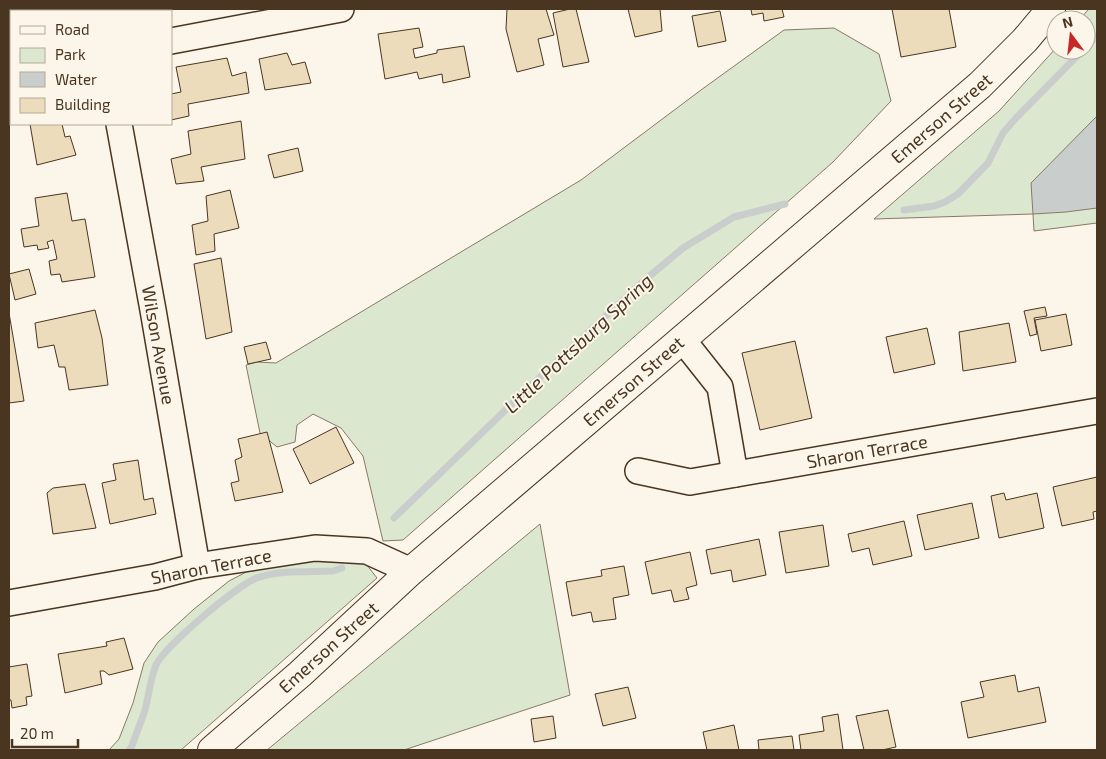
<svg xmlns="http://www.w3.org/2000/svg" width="1106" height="759" font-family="'Exo 2',sans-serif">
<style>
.green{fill:#dce7d0;stroke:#887966}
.water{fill:#c9cecd;stroke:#887966}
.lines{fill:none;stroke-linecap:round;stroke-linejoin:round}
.stream{stroke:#c9cecd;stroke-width:7}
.building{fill:#ecdcbc;stroke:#4a3520}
.minor-casing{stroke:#4a3520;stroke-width:28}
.major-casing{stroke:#4a3520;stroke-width:30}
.minor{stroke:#fbf6e9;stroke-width:25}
.major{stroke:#fbf6e9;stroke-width:28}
.labels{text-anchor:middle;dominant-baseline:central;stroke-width:4;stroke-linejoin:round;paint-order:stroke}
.street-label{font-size:18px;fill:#4a3520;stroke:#fbf6e9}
.water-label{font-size:19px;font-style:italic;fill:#4a3520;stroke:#fbf6e9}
</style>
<rect width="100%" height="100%" fill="#fbf6e9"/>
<g class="green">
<path d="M 1089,9 L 1097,9 L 1097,223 L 1034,231 L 1033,214 L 874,219 L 999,111 L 1056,48 L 1056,50 L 1086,50 L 1086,20 L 1079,20 Z"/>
<path d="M 834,28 L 879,54 L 891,101 L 833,162 L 403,540 L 383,541 L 363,456 L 341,428 L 313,414 L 297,425 L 295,442 L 277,447 L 260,433 L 246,365 L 257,362 L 276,363 L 581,180 L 701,90 L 784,30 Z"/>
<path d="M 540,524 L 570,695 L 404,750 L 267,750 Z"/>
<path d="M 311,558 L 339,559 L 366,564 L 377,578 L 181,750 L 109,750 L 119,739 L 133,703 L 144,663 L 158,642 L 194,609 L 229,581 L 254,568 Z"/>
</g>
<path class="water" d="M 1097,116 L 1097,208 L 1066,212 L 1033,214 L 1031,183 Z"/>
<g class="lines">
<g class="stream">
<path d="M 1086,47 L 1097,36"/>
<path d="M 904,210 L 934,206 L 945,202 L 958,194 L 988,163 L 1003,133 L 1016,118 L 1083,50"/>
<path d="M 394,518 L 523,393 L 639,285 L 683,248 L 734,217 L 785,204"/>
<path d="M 129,750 L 132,746 C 136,734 141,722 145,710 C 149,695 150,680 156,665 C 164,647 240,582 260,577 C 283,570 309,572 333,571 L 342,568"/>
</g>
</g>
<g class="building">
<path d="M 25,9 L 53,9 L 53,11 L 26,11 Z"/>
<path d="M 121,9 L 153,9 L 142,11 L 121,11 Z"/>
<path d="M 507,9 L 546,9 L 554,35 L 538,39 L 544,65 L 517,72 L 506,29 Z"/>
<path d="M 570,9 L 576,9 L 589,62 L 563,67 L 553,13 Z"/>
<path d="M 628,9 L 660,9 L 662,31 L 635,37 Z"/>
<path d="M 751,9 L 782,9 L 784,17 L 764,21 L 763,13 L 752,15 Z"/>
<path d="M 892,9 L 949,9 L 956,47 L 901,57 Z"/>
<path d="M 720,11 L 726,41 L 698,47 L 692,16 Z"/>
<path d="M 419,28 L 423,47 L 413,49 L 415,58 L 437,53 L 437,50 L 464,46 L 470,77 L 443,83 L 442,74 L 419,79 L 417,72 L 385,79 L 378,34 Z"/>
<path d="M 287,53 L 292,65 L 305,62 L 311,83 L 265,90 L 259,59 Z"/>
<path d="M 227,58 L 232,76 L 246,72 L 249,93 L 188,104 L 189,116 L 171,120 L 171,94 L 181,92 L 176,67 Z"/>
<path d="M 241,121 L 245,159 L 201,167 L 204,181 L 176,184 L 171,159 L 191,154 L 188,131 Z"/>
<path d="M 30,124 L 62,124 L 65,137 L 70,136 L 76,155 L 37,165 Z"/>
<path d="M 298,148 L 303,171 L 274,178 L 268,155 Z"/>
<path d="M 230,190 L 239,228 L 214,234 L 215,251 L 196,255 L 192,225 L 208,221 L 206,196 Z"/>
<path d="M 67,193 L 72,221 L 85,219 L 95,277 L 62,282 L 60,274 L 51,275 L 49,261 L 57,259 L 53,240 L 47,242 L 49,248 L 38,250 L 37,245 L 24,247 L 21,229 L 39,226 L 35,198 Z"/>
<path d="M 221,258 L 232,332 L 206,339 L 194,264 Z"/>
<path d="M 29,269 L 36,294 L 15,300 L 9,274 Z"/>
<path d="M 1045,307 L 1047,316 L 1034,318 L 1037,334 L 1030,336 L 1024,311 Z"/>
<path d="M 95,310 L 102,338 L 108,385 L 69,390 L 65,367 L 59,367 L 54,345 L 38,348 L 35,323 Z"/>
<path d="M 9,313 L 24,401 L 9,403 Z"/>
<path d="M 1066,314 L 1072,345 L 1041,351 L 1035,320 Z"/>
<path d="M 1009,323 L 1016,362 L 963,371 L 959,332 Z"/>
<path d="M 927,328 L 935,364 L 894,373 L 886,337 Z"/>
<path d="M 795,341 L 812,418 L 760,430 L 742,353 Z"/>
<path d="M 266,342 L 271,359 L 248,364 L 244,347 Z"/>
<path d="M 336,427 L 354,463 L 310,484 L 293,449 Z"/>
<path d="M 267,432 L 283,492 L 235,501 L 231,483 L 239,481 L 235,460 L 242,457 L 238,439 Z"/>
<path d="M 138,460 L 144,500 L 153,498 L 156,514 L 110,524 L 102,483 L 116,480 L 113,464 Z"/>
<path d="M 1097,477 L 1097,511 L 1093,512 L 1094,519 L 1062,526 L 1053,487 Z"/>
<path d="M 85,484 L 96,528 L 53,534 L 47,493 L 53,488 Z"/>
<path d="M 1004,493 L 1006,500 L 1037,493 L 1044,528 L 999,538 L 991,496 Z"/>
<path d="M 972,503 L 979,538 L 925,550 L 917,515 Z"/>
<path d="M 904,521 L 912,556 L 873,565 L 869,548 L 852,552 L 848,534 Z"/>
<path d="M 823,525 L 829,566 L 786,573 L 779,532 Z"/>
<path d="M 759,539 L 766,575 L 733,582 L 731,570 L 711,574 L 706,550 Z"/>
<path d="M 690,552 L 697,585 L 686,588 L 689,599 L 674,602 L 671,590 L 652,594 L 645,562 Z"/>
<path d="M 624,566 L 629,595 L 613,598 L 616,619 L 593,622 L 591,612 L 572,616 L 566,582 L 602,576 L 601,570 Z"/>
<path d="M 124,638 L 133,669 L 109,675 L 104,671 L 100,671 L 102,684 L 65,693 L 58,654 L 107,646 L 106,642 Z"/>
<path d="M 27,664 L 32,696 L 26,697 L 27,705 L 12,708 L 11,700 L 9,700 L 9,667 Z"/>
<path d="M 1015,675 L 1018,692 L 1039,687 L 1046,722 L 968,738 L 961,702 L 984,697 L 980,682 Z"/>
<path d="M 628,687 L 636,718 L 603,726 L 595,694 Z"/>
<path d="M 888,710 L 896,747 L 882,750 L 864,750 L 856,716 Z"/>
<path d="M 838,714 L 843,750 L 801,750 L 799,735 L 824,731 L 822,717 Z"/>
<path d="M 553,716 L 556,738 L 534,742 L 531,719 Z"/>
<path d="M 734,725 L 739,750 L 707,750 L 703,732 Z"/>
<path d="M 792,736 L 794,750 L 759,750 L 758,740 Z"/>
</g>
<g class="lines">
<g class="minor-casing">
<g id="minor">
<path d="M 96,9 L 96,11"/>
<path d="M 171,41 L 341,9"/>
<path d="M 9,70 L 11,70"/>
<path d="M 119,124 L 153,310 L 197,566"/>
<path d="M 682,339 L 720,387 L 735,474"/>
<path d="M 638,471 L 690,482 L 1097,411"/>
<path d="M 9,603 L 155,577 L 197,566 L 315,548 L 367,551 L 411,571"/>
</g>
</g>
<g class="major-casing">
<path id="major" d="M 212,750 L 300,674 L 411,571 L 980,85 L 1025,40 L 1051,9"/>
</g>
<use href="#minor" class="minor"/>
<use href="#major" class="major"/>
</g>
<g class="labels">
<g class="street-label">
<text transform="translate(941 118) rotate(-41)">Emerson Street</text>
<text transform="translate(159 345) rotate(80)">Wilson Avenue</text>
<text transform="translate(633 381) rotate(-41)">Emerson Street</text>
<text transform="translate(867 451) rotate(-10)">Sharon Terrace</text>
<text transform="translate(211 566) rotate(-11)">Sharon Terrace</text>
<text transform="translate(328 647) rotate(-42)">Emerson Street</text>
</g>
<g class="water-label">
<text transform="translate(578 343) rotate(-43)">Little Pottsburg Spring</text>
</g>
</g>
<rect width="1106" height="759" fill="none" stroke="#4a3520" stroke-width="20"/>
<rect x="10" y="10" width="162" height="115" fill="#fbf6e9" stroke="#b4a999"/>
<rect x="20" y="26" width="25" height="8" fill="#fbf6e9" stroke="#b4a999"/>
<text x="55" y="35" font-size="15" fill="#4a3520">Road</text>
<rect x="20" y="48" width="25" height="15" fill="#dce7d0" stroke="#b4a999"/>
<text x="55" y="60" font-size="15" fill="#4a3520">Park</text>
<rect x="20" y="72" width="25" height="15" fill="#c9cecd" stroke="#b4a999"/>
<text x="55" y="85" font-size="15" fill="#4a3520">Water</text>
<rect x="20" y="98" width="25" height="15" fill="#ecdcbc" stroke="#b4a999"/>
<text x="55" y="110" font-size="15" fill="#4a3520">Building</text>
<g transform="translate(1071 35) rotate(345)"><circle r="24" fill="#fbf6e9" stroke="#b4a999"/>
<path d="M0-4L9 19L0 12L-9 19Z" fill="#c62828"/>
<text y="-8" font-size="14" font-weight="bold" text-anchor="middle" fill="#4a3520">N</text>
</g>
<path d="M12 739v8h66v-8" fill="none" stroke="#4a3520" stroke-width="2.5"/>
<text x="20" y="739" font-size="15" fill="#4a3520" stroke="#fbf6e9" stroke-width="4" paint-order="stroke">20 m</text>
</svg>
